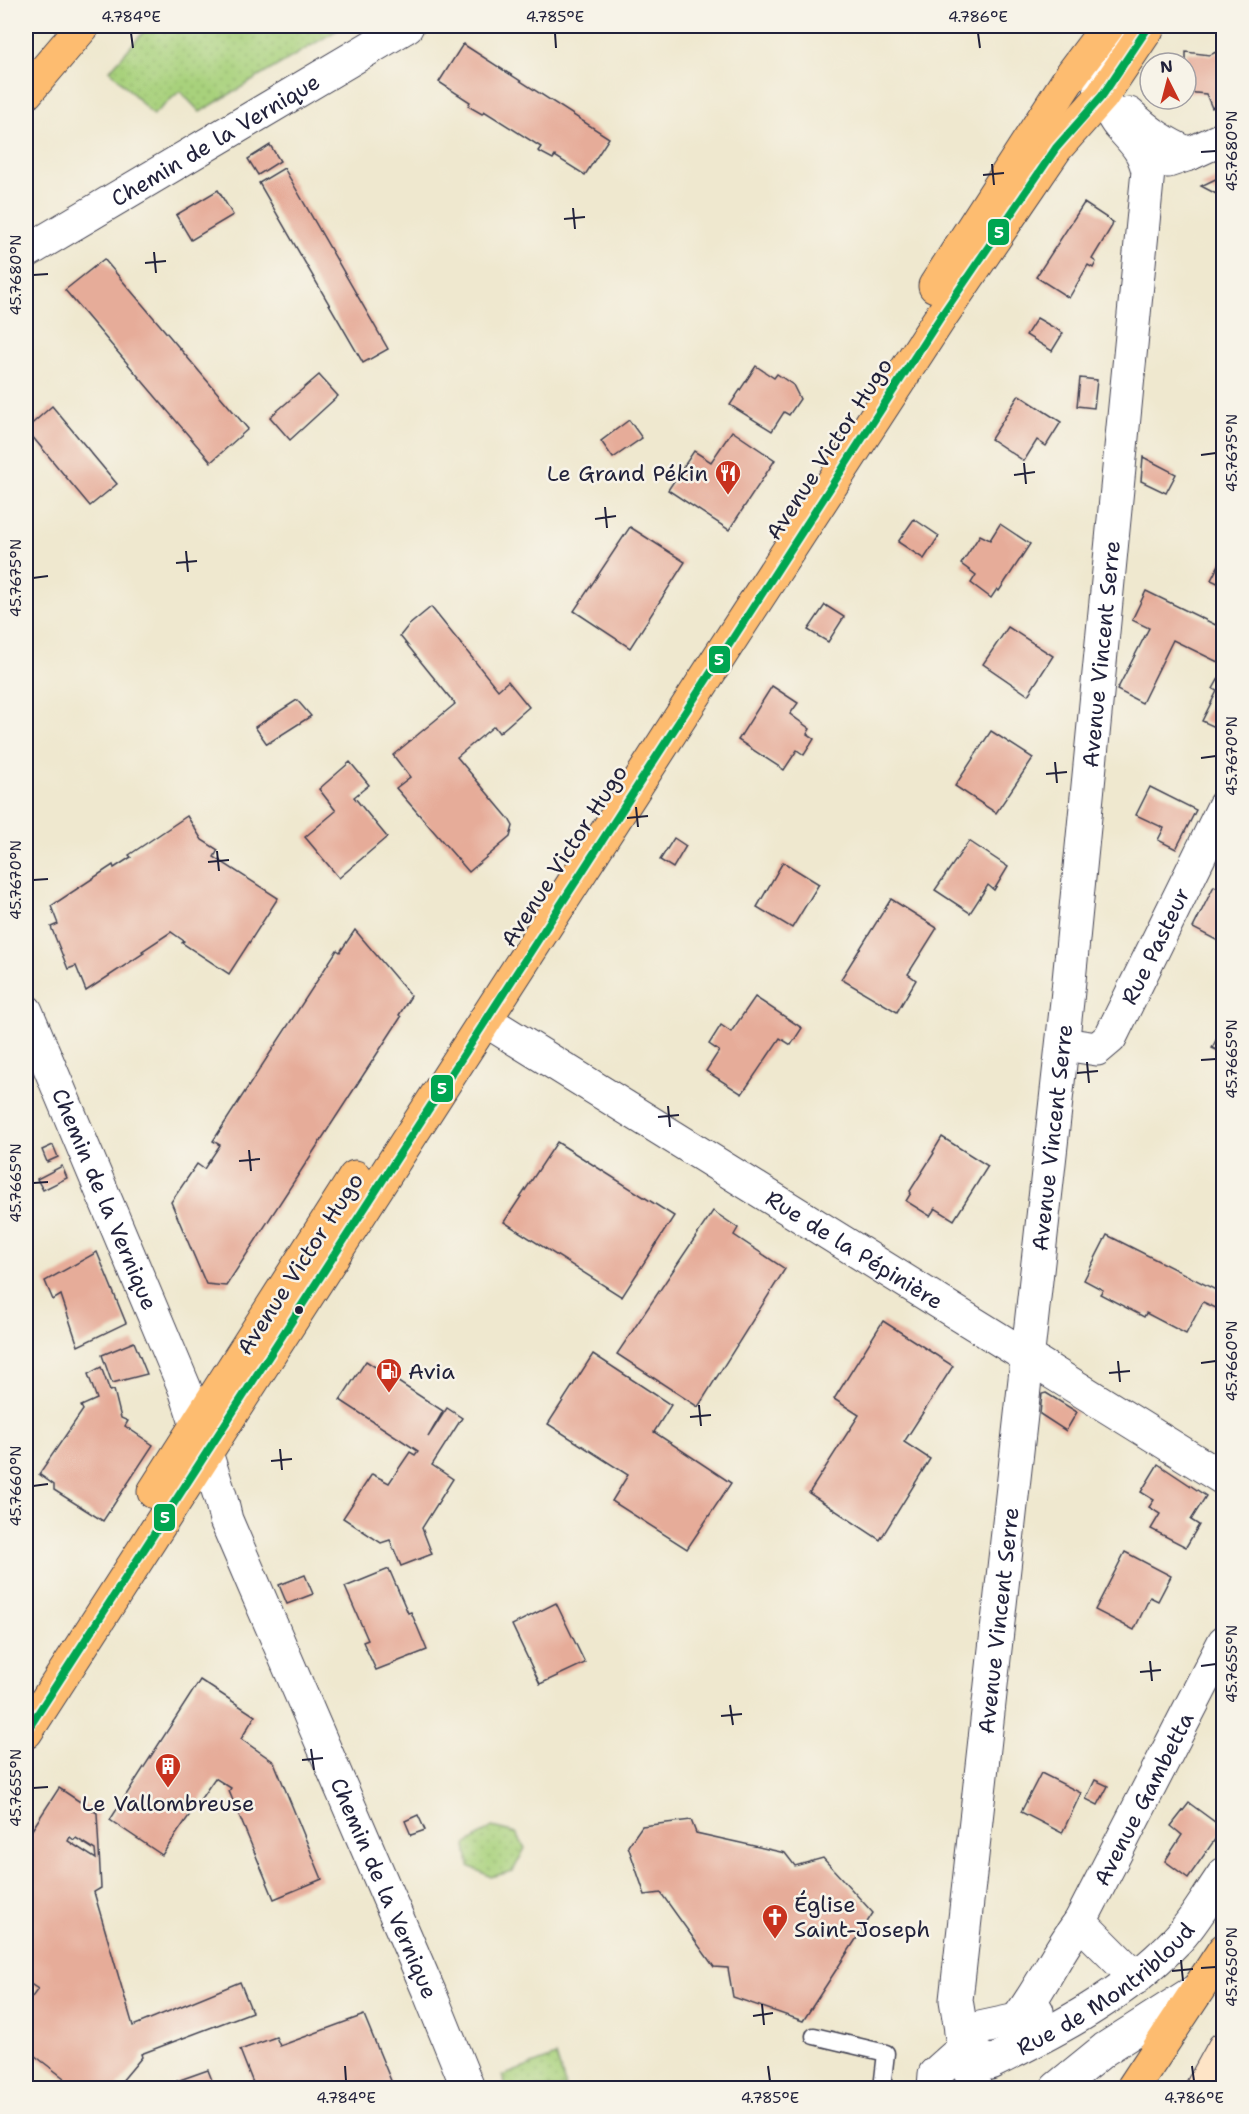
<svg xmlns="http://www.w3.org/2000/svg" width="1249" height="2114" font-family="'Shantell Sans',sans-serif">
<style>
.park{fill:url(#park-dots);stroke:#657a5c;stroke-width:1.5}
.building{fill:#e6ac99;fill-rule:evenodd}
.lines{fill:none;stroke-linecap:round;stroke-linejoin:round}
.lane-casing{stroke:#414051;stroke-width:19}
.street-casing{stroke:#414051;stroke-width:35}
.secondary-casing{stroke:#414051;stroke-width:35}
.primary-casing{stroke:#414051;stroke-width:35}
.highway-casing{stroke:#414051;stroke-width:35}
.lane{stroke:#fff;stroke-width:16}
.street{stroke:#fff;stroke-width:33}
.secondary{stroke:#fee4c6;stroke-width:33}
.primary{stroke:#fdbc70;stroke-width:33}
.highway{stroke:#fdbc70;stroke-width:33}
.bus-1-casing{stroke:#f7f3e8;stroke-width:12}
.bus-1{stroke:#00a651;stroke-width:8}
.ticks{fill:none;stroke:#22223b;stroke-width:2}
.bus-dot{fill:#22223b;stroke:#f7f3e8;stroke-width:2}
.labels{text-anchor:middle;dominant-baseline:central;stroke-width:5;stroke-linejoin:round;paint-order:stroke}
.street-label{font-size:22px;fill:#22223b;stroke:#f7f3e8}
.poi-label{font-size:22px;fill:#22223b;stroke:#f7f3e8;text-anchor:start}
.line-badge{stroke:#f7f3e8;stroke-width:2}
.badge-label{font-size:16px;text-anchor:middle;font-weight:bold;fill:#fff}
.neatline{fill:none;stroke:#22223b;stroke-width:2}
.ticks-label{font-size:15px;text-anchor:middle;fill:#22223b}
</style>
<defs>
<pattern id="park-dots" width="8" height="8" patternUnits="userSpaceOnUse" patternTransform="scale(1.5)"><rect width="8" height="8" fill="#a8d17c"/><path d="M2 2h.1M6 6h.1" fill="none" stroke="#90b36c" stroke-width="1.8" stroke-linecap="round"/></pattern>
</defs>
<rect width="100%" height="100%" fill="#f7f3e8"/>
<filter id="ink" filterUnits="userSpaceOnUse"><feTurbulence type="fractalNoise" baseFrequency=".0167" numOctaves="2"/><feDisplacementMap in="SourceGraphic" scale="12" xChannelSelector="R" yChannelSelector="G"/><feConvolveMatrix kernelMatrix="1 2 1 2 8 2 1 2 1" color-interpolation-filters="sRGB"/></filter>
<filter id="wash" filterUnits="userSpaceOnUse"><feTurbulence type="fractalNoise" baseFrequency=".008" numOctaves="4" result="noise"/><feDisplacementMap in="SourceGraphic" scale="24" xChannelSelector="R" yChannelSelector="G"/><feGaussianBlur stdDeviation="1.35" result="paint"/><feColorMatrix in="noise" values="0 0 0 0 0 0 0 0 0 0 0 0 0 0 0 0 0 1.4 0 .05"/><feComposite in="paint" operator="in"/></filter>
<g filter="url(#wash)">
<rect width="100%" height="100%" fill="#efe8cf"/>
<g class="park">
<path d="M 149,26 L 344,26 L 200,112 L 180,91 L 153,115 L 110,70 Z"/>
<path d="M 492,1827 L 516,1833 L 525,1848 L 513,1871 L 491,1877 L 469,1866 L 466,1845 Z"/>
<path d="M 556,2056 L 566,2088 L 507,2088 L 502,2076 Z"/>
</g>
<g id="blocks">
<g class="building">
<path d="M 463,44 L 609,138 L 585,175 L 555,156 L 553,159 L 538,151 L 541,147 L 484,111 L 482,114 L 468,106 L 470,102 L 439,82 Z"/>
<path d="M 1224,48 L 1224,101 L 1212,108 L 1206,94 L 1186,92 L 1186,52 L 1210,55 Z"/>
<path d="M 270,145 L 280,161 L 258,175 L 248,159 Z"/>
<path d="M 284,168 L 388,349 L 363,363 L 259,183 Z"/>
<path d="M 1224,175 L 1224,198 L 1201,186 Z"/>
<path d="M 218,190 L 233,215 L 191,240 L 176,215 Z"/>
<path d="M 1084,203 L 1113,222 L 1112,226 L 1092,259 L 1096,262 L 1093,268 L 1088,265 L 1069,298 L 1036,277 Z"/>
<path d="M 104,259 L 248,429 L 211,462 L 65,290 Z"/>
<path d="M 1037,318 L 1063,333 L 1052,351 L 1026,335 Z"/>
<path d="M 756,366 L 774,378 L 777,374 L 793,385 L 800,399 L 789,415 L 784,412 L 772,431 L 730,405 Z"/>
<path d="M 319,375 L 338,396 L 290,440 L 270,417 Z"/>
<path d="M 1080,378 L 1097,380 L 1094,408 L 1077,406 Z"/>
<path d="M 1019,395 L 1061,422 L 1046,446 L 1037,440 L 1024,461 L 991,439 Z"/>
<path d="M 52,406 L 117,484 L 90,506 L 26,429 Z"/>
<path d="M 629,420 L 642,438 L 613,458 L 601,441 Z"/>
<path d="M 732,431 L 775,460 L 729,530 L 668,490 L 694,451 L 711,462 Z"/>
<path d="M 1143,457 L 1176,474 L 1166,493 L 1141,481 Z"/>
<path d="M 914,519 L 939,536 L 924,559 L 898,542 Z"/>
<path d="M 1000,524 L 1030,544 L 999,591 L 997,589 L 991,598 L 971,583 L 976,575 L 961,564 L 980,535 L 990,540 Z"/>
<path d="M 630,527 L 685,562 L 630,648 L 574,611 Z"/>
<path d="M 1224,555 L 1224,586 L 1211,580 Z"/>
<path d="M 1146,591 L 1224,629 L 1224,665 L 1173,640 L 1142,703 L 1117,690 L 1149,628 L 1132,620 Z"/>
<path d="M 825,605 L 844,617 L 828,642 L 808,630 Z"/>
<path d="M 431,607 L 498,690 L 508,681 L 529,707 L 499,733 L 494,726 L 457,757 L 509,819 L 513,826 L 510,837 L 469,872 L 396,788 L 410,777 L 393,755 L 455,704 L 400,636 L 408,626 Z"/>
<path d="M 1008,627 L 1053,656 L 1028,695 L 983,664 Z"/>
<path d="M 1224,669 L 1224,731 L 1202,721 L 1217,691 L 1213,689 Z"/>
<path d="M 772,686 L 798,703 L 790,714 L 810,729 L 807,734 L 814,739 L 804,755 L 797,750 L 784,770 L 738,740 Z"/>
<path d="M 297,700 L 311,716 L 267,744 L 255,727 Z"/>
<path d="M 991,731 L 1033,758 L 996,813 L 955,786 Z"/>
<path d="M 350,762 L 369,785 L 354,797 L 387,837 L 339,878 L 305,837 L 336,811 L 319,789 Z"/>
<path d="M 1150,787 L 1196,810 L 1176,849 L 1158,840 L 1164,828 L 1136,815 Z"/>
<path d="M 187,816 L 202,840 L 218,850 L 214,857 L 278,898 L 229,974 L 182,943 L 184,941 L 171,932 L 142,951 L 144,953 L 86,991 L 76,966 L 68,969 L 51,927 L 58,924 L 51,906 L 113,865 L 114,868 L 131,857 L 129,855 Z"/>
<path d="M 674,838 L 686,846 L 673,868 L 660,860 Z"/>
<path d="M 969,841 L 1008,867 L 994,890 L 988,885 L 970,913 L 935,890 Z"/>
<path d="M 783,862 L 819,884 L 792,928 L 757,907 Z"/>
<path d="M 1214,886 L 1224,891 L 1224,944 L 1193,928 Z"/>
<path d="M 891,899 L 937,928 L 908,974 L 916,980 L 897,1012 L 841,979 Z"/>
<path d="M 355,930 L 411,996 L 399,1015 L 401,1017 L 226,1286 L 206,1284 L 171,1202 L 197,1164 L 204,1169 L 220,1145 L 213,1141 L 337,950 L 340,952 Z"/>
<path d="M 755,997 L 802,1028 L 791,1045 L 780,1038 L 742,1094 L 706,1071 L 719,1051 L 709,1044 L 721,1025 L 731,1032 Z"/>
<path d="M 1224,1024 L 1224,1053 L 1212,1048 Z"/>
<path d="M 942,1137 L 988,1166 L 954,1220 L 935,1208 L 930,1216 L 906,1201 L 911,1193 L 910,1191 L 934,1153 L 933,1152 Z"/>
<path d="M 557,1142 L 674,1216 L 622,1297 L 504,1222 Z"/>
<path d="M 53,1145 L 58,1157 L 47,1162 L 42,1150 Z"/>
<path d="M 62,1166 L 67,1178 L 43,1190 L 37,1179 Z"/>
<path d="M 713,1211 L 738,1228 L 734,1235 L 785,1269 L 698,1407 L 617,1354 Z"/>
<path d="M 1107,1235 L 1224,1294 L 1218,1309 L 1203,1302 L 1186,1334 L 1146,1313 L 1144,1317 L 1100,1294 L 1103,1290 L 1084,1280 Z"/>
<path d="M 97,1252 L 126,1323 L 78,1346 L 61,1295 L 53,1300 L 45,1281 Z"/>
<path d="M 883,1321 L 953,1366 L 904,1442 L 930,1459 L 880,1540 L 809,1493 L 859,1415 L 834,1399 Z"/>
<path d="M 134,1342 L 147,1374 L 112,1383 L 102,1355 Z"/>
<path d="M 593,1354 L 671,1405 L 654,1432 L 731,1483 L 687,1549 L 612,1501 L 628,1475 L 548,1424 Z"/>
<path d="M 366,1361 L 443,1411 L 428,1437 L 447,1408 L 462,1418 L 432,1465 L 453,1479 L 422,1528 L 432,1554 L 401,1566 L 390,1540 L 381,1543 L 343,1518 L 372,1474 L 389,1483 L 410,1452 L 415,1455 L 418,1451 L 340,1400 Z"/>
<path d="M 101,1367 L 110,1391 L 114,1390 L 121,1418 L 128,1421 L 125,1426 L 153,1445 L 103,1521 L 54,1490 L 54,1485 L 39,1474 L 83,1410 L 81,1406 L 97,1399 L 88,1374 Z"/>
<path d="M 1046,1393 L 1077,1412 L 1066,1431 L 1040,1414 L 1042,1394 Z"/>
<path d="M 1158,1464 L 1206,1496 L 1191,1520 L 1199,1525 L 1186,1547 L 1151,1529 L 1160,1514 L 1149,1507 L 1154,1500 L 1141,1492 Z"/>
<path d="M 1125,1552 L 1171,1576 L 1158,1601 L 1150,1597 L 1134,1630 L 1095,1610 Z"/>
<path d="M 389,1569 L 408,1613 L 411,1612 L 427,1650 L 376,1670 L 363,1642 L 368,1640 L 345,1587 Z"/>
<path d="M 305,1575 L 313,1594 L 287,1604 L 279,1585 Z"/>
<path d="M 556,1603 L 585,1663 L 540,1684 L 512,1625 Z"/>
<path d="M 200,1680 L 255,1716 L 241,1739 L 274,1762 L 322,1879 L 274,1899 L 229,1791 L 231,1788 L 215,1778 L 162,1855 L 110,1820 Z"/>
<path d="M 1041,1773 L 1081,1793 L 1062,1833 L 1021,1812 Z"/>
<path d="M 1095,1780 L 1108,1786 L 1098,1805 L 1086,1799 Z"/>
<path d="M 59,1788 L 97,1813 L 101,1888 L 94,1892 L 133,2026 L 240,1982 L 252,2012 L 141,2054 L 142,2057 L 116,2088 L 77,2088 L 26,2049 L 26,2005 L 38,1989 L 26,1981 L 26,1839 ZM 70,1837 L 74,1840 L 76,1838 L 95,1850 L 96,1859 L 68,1841 Z"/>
<path d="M 1189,1803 L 1223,1828 L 1188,1878 L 1165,1861 L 1182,1835 L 1171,1826 Z"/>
<path d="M 418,1815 L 425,1830 L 411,1835 L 405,1821 Z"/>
<path d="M 691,1820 L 696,1833 L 785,1853 L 795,1866 L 823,1858 L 873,1913 L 803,2021 L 733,1997 L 728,1968 L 714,1967 L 661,1893 L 645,1895 L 628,1846 L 642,1826 Z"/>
<path d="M 364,2015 L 394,2088 L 255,2088 L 240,2050 L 276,2037 L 280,2046 Z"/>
<path d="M 208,2070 L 215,2088 L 180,2088 L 177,2081 Z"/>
</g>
</g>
</g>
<g filter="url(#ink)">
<use href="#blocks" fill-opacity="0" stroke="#414051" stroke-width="1.5"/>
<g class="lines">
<g class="lane-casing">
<path id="lane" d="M 814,2036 L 886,2053 L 882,2088"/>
</g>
<g class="street-casing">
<g id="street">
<path d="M 1129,114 C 1149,133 1164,143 1189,154"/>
<path d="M 1168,161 L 1189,154 L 1224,138"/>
<path id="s1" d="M 26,252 L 407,26"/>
<path id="s2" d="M 26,1011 L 185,1389 L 221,1499 L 226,1520 L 430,1994 L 468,2088"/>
<path id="s3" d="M 485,1020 L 1224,1479"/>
<path id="s4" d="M 1063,1044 L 1097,1049 L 1110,1038 L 1224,806"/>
<path d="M 1080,1922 L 1136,1978"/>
<path id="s5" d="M 1017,2020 C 1041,1989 1056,1953 1080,1922 L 1224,1642"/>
<path d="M 961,2032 L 1017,2020 L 1037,2011"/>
<path id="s6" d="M 964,2048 L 990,2063 C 1055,2031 1125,1995 1176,1941 C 1194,1923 1209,1895 1224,1874"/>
<path d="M 934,2088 L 935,2074 L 964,2048"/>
<path id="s7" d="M 975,2088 L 964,2048 L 956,2000 L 1067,1001 L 1148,171 C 1143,149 1134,142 1119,125 C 1114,119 1111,112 1107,105 C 1088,72 1108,54 1125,26"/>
<path d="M 1057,2088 L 1105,2049 L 1197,1990"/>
</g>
</g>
<g class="secondary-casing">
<path id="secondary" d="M 1202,2088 L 1224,2048"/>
</g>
<g class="primary-casing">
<g id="primary">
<path d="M 935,286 L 1072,74 L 1108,26"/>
<path d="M 154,1492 L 355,1177"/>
<path d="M 26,1732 L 725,648 L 942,315 L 1056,148 L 1102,96 L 1149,26"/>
<path d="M 1133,2088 L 1224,1950"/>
</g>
</g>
<g class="highway-casing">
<path id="highway" d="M 26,93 L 83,26"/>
</g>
<use href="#lane" class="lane"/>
<use href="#street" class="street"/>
<use href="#secondary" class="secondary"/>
<use href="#primary" class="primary"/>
<use href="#highway" class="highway"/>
<g class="bus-1-casing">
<path id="bus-1" d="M 26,1732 L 942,315 L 1056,148 L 1102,96 L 1149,26"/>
</g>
<use href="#bus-1" class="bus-1"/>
</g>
</g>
<path class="ticks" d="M 131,33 L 133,48M 555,33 L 556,48M 978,33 L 980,48M 1201,152 L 1216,151M 992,164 L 994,185M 983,175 L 1004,173M 573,208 L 575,229M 564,219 L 585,217M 154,252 L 156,273M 145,263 L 166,261M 33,275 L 48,274M 1201,455 L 1216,453M 1024,463 L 1026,484M 1014,475 L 1035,472M 605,507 L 607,528M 595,519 L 616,516M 186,551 L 188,572M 176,563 L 197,561M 33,578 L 48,576M 1201,758 L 1216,756M 1055,762 L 1057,783M 1046,774 L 1067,772M 636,807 L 638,827M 627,818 L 648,816M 217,851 L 219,871M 208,862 L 229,860M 33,880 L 48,879M 1201,1060 L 1216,1059M 1087,1062 L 1089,1083M 1077,1073 L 1098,1071M 668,1106 L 670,1127M 658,1117 L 679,1115M 249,1150 L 251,1171M 239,1161 L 260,1159M 33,1183 L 48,1182M 1118,1361 L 1120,1382M 1201,1363 L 1216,1361M 1109,1373 L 1130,1371M 699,1405 L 701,1426M 690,1417 L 711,1415M 280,1449 L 282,1470M 271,1461 L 292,1459M 33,1486 L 48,1484M 1150,1661 L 1152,1681M 1201,1666 L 1216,1664M 1140,1672 L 1161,1670M 730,1705 L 733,1725M 721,1716 L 742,1714M 311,1749 L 314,1770M 302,1760 L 323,1758M 33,1788 L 48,1787M 1181,1960 L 1183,1981M 1201,1968 L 1216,1967M 1172,1971 L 1193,1969M 762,2004 L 764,2025M 753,2016 L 773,2013M 345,2066 L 346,2081M 768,2066 L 770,2081M 1192,2066 L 1194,2081"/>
<defs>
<g id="restaurant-pin" transform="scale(1.35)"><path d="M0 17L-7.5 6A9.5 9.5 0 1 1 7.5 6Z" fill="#c8321e" stroke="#f7f3e8"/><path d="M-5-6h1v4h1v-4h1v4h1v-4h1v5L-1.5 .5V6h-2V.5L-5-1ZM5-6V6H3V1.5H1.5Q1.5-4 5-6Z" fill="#fff"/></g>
<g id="fuel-pin" transform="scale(1.35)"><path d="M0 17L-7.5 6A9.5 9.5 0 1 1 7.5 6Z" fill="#c8321e" stroke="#f7f3e8"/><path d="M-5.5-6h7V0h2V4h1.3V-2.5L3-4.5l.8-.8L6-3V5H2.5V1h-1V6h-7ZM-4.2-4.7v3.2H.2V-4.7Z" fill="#fff"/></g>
<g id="building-pin" transform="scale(1.35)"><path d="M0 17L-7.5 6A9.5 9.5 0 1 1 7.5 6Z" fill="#c8321e" stroke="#f7f3e8"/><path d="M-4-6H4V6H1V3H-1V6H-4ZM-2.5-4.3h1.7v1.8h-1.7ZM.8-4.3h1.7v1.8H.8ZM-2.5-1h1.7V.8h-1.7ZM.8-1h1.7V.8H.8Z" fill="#fff"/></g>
<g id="church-pin" transform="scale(1.35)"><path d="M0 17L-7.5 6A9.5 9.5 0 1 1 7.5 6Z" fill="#c8321e" stroke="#f7f3e8"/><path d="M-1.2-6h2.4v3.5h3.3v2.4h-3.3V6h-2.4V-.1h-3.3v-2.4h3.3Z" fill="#fff"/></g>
</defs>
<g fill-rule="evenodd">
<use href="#restaurant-pin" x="728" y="473"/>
<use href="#fuel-pin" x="389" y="1371"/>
<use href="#building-pin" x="168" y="1766"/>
<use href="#church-pin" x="775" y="1917"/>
</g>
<circle class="bus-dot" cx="299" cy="1310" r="5"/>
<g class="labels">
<g class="street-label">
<text stroke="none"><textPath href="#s1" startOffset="220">Chemin de la Vernique</textPath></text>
<text transform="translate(829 449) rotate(-57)">Avenue Victor Hugo</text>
<text stroke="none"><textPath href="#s7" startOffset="1444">Avenue Vincent Serre</textPath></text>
<text transform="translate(564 856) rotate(-57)">Avenue Victor Hugo</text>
<text stroke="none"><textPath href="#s4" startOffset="154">Rue Pasteur</textPath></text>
<text stroke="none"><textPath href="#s7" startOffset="958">Avenue Vincent Serre</textPath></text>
<text stroke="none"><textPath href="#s2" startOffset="204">Chemin de la Vernique</textPath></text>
<text stroke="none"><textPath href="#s3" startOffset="435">Rue de la Pépinière</textPath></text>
<text transform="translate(300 1264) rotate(-57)">Avenue Victor Hugo</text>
<text stroke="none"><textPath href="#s7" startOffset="472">Avenue Vincent Serre</textPath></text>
<text stroke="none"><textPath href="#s5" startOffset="255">Avenue Gambetta</textPath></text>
<text stroke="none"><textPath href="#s2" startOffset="948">Chemin de la Vernique</textPath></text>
<text stroke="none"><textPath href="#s6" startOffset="168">Rue de Montribloud</textPath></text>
</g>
<g class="poi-label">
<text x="708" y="473" text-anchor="end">Le Grand Pékin</text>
<text x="408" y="1371">Avia</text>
<text x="168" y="1803" text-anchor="middle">Le Vallombreuse</text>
<text x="794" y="1904">Église<tspan x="794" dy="25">Saint-Joseph</tspan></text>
</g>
</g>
<g class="line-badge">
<rect x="987" y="218" width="23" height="28" rx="6" fill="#00a651"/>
<rect x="708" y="645" width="23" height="29" rx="6" fill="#00a651"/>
<rect x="430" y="1074" width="24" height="29" rx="6" fill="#00a651"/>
<rect x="153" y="1503" width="23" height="29" rx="6" fill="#00a651"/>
</g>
<g class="badge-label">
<text x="999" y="238">5</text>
<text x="719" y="665">5</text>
<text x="442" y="1094">5</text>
<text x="165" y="1523">5</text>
</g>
<rect width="1249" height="2114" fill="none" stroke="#f7f3e8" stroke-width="66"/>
<g transform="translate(1168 81) rotate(354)"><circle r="28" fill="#f7f3e8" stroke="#a29fa3" stroke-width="1.5"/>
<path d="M0-4.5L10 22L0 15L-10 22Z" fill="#c8321e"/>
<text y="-9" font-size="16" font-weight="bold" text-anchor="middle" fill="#22223b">N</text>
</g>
<rect x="33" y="33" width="1183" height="2048" class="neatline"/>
<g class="ticks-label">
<text x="131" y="22">4.784°E</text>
<text x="555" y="22">4.785°E</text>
<text x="978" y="22">4.786°E</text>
<text transform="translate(1232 151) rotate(-90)" y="5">45.7680°N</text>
<text transform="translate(16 275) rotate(-90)" y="5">45.7680°N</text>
<text transform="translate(1232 453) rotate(-90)" y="5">45.7675°N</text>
<text transform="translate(16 578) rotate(-90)" y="5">45.7675°N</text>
<text transform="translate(1232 756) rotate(-90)" y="5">45.7670°N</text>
<text transform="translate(16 880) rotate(-90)" y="5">45.7670°N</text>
<text transform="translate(1232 1059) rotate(-90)" y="5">45.7665°N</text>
<text transform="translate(16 1183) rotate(-90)" y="5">45.7665°N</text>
<text transform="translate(1232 1361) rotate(-90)" y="5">45.7660°N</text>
<text transform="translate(16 1486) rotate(-90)" y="5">45.7660°N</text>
<text transform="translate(1232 1664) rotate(-90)" y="5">45.7655°N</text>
<text transform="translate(16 1788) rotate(-90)" y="5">45.7655°N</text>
<text transform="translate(1232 1967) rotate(-90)" y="5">45.7650°N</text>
<text x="346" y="2103">4.784°E</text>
<text x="770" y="2103">4.785°E</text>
<text x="1194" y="2103">4.786°E</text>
</g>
</svg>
